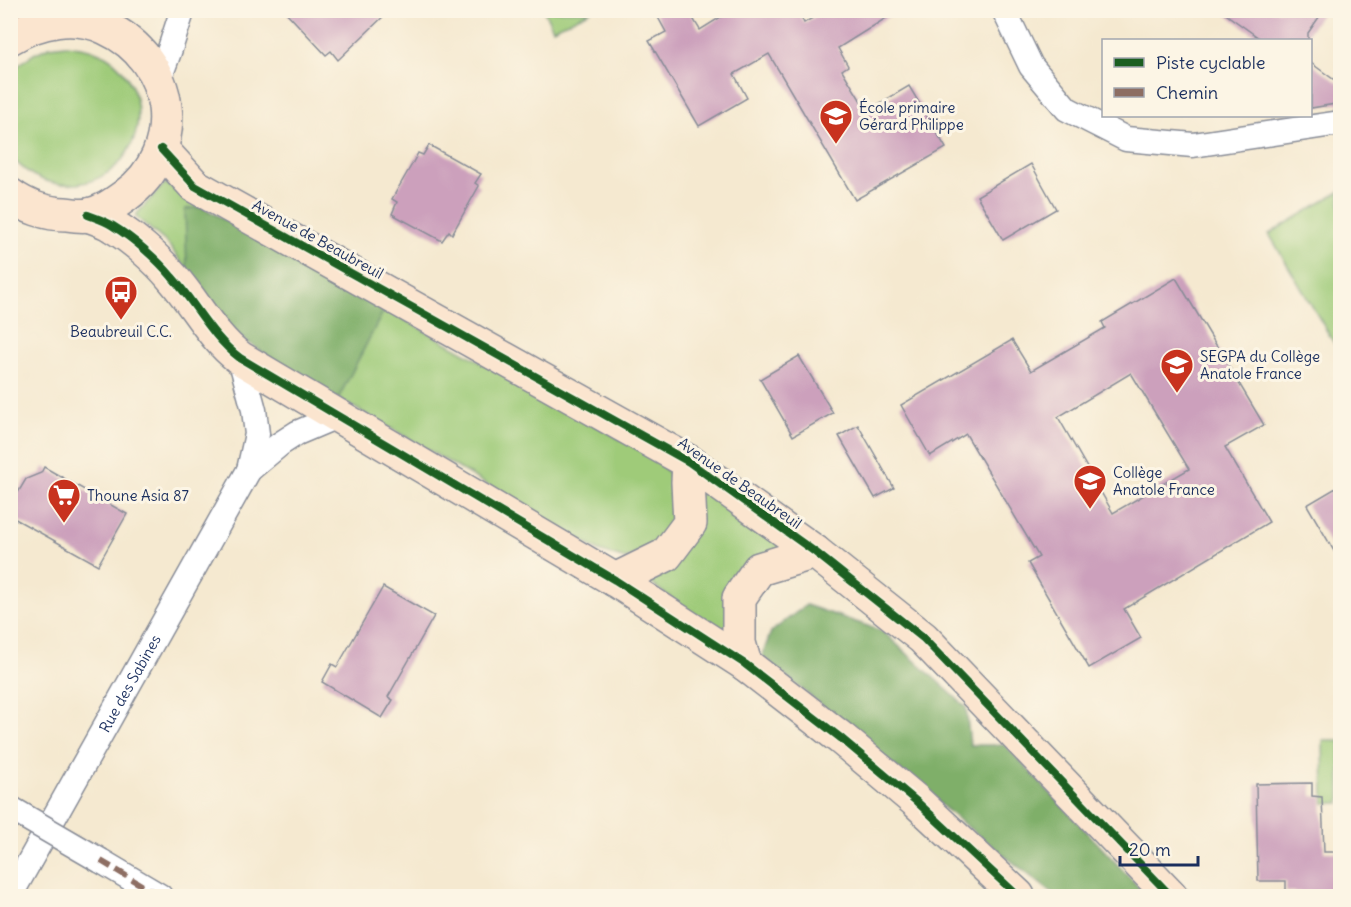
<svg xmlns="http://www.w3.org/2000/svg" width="1351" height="907" font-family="Delius,sans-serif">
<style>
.green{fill:#9fcb79;stroke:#5d7d6c;stroke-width:1.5}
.forest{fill:#7faf69;stroke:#4d6f64;stroke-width:1.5}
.building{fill:#cca0bc;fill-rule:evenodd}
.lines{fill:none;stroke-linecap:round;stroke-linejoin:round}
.street-casing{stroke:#888c97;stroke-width:27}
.secondary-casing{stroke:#888c97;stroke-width:36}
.street{stroke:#fff;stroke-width:24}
.secondary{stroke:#fbe5cf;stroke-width:33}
.street-bridge-casing{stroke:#888c97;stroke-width:27;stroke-linecap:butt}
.street-bridge{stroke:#fff;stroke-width:24}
.quiet{stroke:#8d6e63;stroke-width:6;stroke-dasharray:12 6;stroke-linecap:butt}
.cycleway-casing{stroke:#fcf5e5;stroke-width:11}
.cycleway{stroke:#1b5e20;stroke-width:8}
.labels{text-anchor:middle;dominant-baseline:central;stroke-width:6;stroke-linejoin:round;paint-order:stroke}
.poi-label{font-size:15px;fill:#1b2f5e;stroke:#fcf5e5;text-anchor:start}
.street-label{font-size:15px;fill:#1b2f5e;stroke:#fcf5e5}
</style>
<rect width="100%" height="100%" fill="#fcf5e5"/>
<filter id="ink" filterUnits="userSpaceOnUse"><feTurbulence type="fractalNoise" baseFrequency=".0167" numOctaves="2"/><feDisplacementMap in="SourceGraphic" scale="12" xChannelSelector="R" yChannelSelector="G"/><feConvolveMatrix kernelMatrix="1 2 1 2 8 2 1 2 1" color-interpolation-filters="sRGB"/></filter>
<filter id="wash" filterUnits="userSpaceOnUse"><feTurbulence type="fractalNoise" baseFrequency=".008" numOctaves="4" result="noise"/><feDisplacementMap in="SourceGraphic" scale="24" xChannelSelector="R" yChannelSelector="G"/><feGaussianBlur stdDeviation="1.35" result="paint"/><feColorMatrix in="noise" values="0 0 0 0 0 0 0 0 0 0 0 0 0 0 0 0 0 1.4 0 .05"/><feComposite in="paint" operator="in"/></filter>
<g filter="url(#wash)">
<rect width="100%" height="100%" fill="#f5e9d0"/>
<g class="green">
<path d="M 544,11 L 591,11 L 553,29 Z"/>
<path d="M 66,45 C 77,46 87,47 97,52 C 110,57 121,67 128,79 C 157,129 119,190 61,184 C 40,182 23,171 10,155 L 11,75 L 20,64 L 34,54 L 49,47 Z"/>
<path d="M 165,183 L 208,211 L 651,456 C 656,461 665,467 668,473 C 680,495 673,518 665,539 L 626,559 L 599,551 L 413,441 L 297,375 L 235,334 L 167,243 L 135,216 Z"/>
<path d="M 1340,191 L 1340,353 L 1269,234 Z"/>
<path d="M 702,486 L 789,551 L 725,638 L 644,578 Z"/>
<path d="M 1323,740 L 1340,740 L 1340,803 L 1324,803 Z"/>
</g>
<g class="forest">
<path d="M 202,207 L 385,308 L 338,399 L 297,375 L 235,334 L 187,270 L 185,209 Z"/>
<path d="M 806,605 L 882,631 L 966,707 L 970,745 L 1005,745 L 1147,896 L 1056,896 L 964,824 L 762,656 L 771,632 Z"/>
</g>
<g id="blocks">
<g class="building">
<path d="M 284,10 L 390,10 L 338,60 L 331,51 L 326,55 Z"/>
<path d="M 654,10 L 688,10 L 700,30 L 732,10 L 797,10 L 804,23 L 826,10 L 899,10 L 838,48 L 848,66 L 842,70 L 867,111 L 909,86 L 946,148 L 855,200 L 769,54 L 734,74 L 747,98 L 699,126 L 649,41 L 666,32 Z"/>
<path d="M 1220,10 L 1324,10 L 1308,33 L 1308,40 L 1262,40 Z"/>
<path d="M 1311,63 L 1341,85 L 1341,103 L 1311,108 Z"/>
<path d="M 429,145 L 481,174 L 475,183 L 479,186 L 452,234 L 449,231 L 442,241 L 392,214 L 397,202 L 392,199 L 411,166 L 418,153 L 423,155 Z"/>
<path d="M 1031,164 L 1056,209 L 1003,240 L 977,196 Z"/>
<path d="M 1176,278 L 1264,425 L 1225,447 L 1269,522 L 1124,609 L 1141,638 L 1089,668 L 1028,563 L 1039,557 L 966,434 L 930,456 L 901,405 L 1012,340 L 1031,371 L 1105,328 L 1102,322 ZM 1131,373 L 1189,469 L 1113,513 L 1058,417 Z"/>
<path d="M 799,356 L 833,413 L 793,436 L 760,379 Z"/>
<path d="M 858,425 L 894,488 L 875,498 L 839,436 Z"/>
<path d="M 44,467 L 127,514 L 98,565 L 10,516 L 10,506 L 26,479 L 41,473 Z"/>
<path d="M 1341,485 L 1341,563 L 1307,505 Z"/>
<path d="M 383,587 L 434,616 L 388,697 L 393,700 L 382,718 L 322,682 L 332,664 L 337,667 Z"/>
<path d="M 1312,783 L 1312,796 L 1322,797 L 1324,852 L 1341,852 L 1341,897 L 1314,897 L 1314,892 L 1286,892 L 1286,881 L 1258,881 L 1256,784 Z"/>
</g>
</g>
</g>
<g filter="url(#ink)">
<use href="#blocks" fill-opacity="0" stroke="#888c97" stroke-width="1.5"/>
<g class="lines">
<g class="street-casing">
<g id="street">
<path d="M 1004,10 L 1031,66 L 1067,109 L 1126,139 L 1193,145 L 1340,123"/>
<path d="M 159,79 L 169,52 L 181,15 L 181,10"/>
<path d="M 249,470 L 280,444 L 297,433 L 337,416"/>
<path d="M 101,861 L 160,896"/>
<path id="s1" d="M 10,896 L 249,470 L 257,434 L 254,410 L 240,358"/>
</g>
</g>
<g class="secondary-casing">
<g id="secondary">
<path d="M 10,38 C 39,20 75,13 106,28 C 175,59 188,151 125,196 C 114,204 103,212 89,215 C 82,216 73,215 66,214 C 47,214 26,207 10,195"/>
<path d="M 161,149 L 195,186 L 689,462 L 815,552 L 923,638 L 1171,896"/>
<path d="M 88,215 C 96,218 106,221 113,226 C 133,238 157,259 172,277 C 196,304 211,336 240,358 L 615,580 L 745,664 L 842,739 L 916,801 L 1018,896"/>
<path d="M 615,580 L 666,555 L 690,523 L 688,482 L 689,462"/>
<path d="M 745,664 L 739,643 L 739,598 L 759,569 L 815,552"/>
</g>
</g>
<use href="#street" class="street"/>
<use href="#secondary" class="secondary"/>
<g class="street-bridge-casing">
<path id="street-bridge" d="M 10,808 L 101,861"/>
</g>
<use href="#street-bridge" class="street-bridge"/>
<path class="quiet" d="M 101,861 L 160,896"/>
<g class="cycleway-casing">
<g id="cycleway">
<path d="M 161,149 L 195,186 L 689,462 L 815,552 L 923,638 L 1171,896"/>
<path d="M 88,215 C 96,218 106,221 113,226 C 133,238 157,259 172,277 C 196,304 211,336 240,358 L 615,580 L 745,664 L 842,739 L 916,801 L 1018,896"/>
</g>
</g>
<use href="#cycleway" class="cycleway"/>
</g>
</g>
<defs>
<g id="school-pin" transform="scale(1.725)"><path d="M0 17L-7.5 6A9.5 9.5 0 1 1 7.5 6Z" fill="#c8321e" stroke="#fcf5e5"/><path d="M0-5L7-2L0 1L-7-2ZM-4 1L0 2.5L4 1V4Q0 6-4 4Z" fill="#fff"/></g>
<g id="bus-pin" transform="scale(1.725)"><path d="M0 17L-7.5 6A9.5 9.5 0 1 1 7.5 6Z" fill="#c8321e" stroke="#fcf5e5"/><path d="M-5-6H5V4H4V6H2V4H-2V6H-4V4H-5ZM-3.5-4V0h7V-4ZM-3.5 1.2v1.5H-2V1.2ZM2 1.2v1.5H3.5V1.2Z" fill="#fff"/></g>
<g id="supermarket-pin" transform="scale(1.725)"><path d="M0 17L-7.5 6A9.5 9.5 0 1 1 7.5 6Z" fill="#c8321e" stroke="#fcf5e5"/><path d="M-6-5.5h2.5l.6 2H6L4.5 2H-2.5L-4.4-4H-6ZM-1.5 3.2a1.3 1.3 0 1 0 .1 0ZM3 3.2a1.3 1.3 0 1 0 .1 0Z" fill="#fff"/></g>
</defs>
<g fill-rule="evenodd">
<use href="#school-pin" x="836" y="116"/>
<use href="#bus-pin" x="121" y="292"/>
<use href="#school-pin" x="1177" y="365"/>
<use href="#school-pin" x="1090" y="481"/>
<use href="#supermarket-pin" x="64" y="495"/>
</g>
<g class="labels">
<g class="poi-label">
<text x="859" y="107">École primaire<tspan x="859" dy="17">Gérard Philippe</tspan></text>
<text x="121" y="331" text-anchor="middle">Beaubreuil C.C.</text>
<text x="1200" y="356">SEGPA du Collège<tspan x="1200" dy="17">Anatole France</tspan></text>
<text x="1113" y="472">Collège<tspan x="1113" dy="17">Anatole France</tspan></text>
<text x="87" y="495">Thoune Asia 87</text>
</g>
<g class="street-label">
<text transform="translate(318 239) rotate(29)">Avenue de Beaubreuil</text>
<text transform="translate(740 483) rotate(35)">Avenue de Beaubreuil</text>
<text stroke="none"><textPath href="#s1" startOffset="244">Rue des Sabines</textPath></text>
</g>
</g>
<rect width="1351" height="907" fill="none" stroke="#fcf5e5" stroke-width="36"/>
<rect x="1102" y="39" width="210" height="78" fill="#fcf5e5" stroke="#a2a6af" stroke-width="1.5"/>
<rect x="1114" y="58" width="30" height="9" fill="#1b5e20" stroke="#a2a6af" stroke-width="1.5"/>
<text x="1156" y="69" font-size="18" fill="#1b2f5e">Piste cyclable</text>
<rect x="1114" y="88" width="30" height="9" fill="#8d6e63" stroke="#a2a6af" stroke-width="1.5"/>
<text x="1156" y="99" font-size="18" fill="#1b2f5e">Chemin</text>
<path d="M1120 856v9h78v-9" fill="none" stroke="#1b2f5e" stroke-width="3"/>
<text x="1129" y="856" font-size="18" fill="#1b2f5e" stroke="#fcf5e5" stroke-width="4.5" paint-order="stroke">20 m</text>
</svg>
